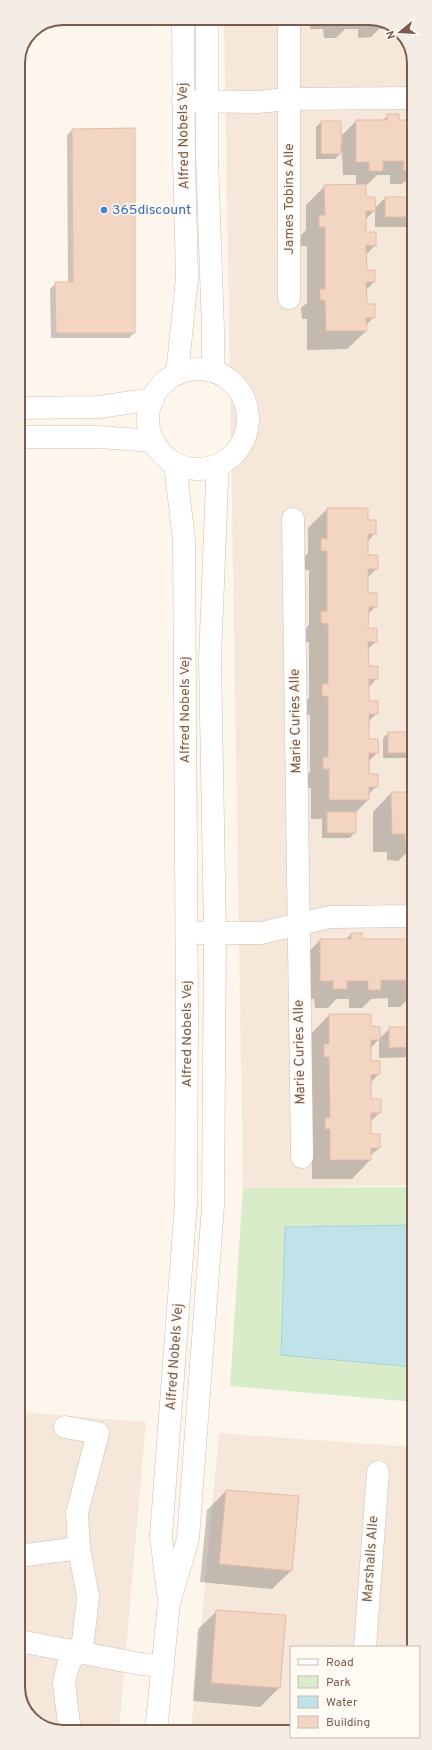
<svg xmlns="http://www.w3.org/2000/svg" width="432" height="1750" font-family="Overpass,sans-serif">
<style>
.residential{fill:#f5e8da}
.green{fill:#d8ecc9}
.water{fill:#bfe3e8;stroke:#a5d3da}
.shadow{fill:#0003}
.building{fill:#f3d5c3;stroke:#e6bba3}
.lines{fill:none;stroke-linecap:round;stroke-linejoin:round}
.minor-casing{stroke:#d1beb0;stroke-width:23}
.tertiary-casing{stroke:#d1beb0;stroke-width:23}
.minor{stroke:#fff;stroke-width:22}
.tertiary{stroke:#fff;stroke-width:22}
.shop-dot{fill:#3f7fe0;stroke:#fffaf3;stroke-width:1.5}
.labels{text-anchor:middle;dominant-baseline:central;stroke-width:3;stroke-linejoin:round;paint-order:stroke}
.street-label{font-size:14px;fill:#7a5c4d;stroke:#fffaf3}
.shop-label{font-size:14px;fill:#366cbe;stroke:#fffaf3;text-anchor:start}
.rim{fill:none;stroke:#7a5c4d;stroke-width:2}
</style>
<rect width="100%" height="100%" fill="#fdf6ec"/>
<g class="residential">
<path d="M 224,18 L 374,18 L 401,31 L 413,55 L 414,1185 L 243,1188 Z"/>
<path d="M 19,1412 L 146,1422 L 119,1732 L 58,1732 L 33,1721 L 19,1695 Z"/>
<path d="M 219,1433 L 414,1447 L 414,1647 L 291,1647 L 291,1731 L 191,1731 Z"/>
</g>
<path class="green" d="M 414,1187 L 414,1402 L 230,1386 L 243,1188 Z"/>
<path class="water" d="M 414,1225 L 414,1367 L 281,1355 L 285,1227 Z"/>
<g class="shadow">
<path d="M 310,18 L 374,18 L 396,29 L 379,29 L 371,37 L 358,38 L 358,29 L 345,29 L 336,38 L 324,38 L 323,29 L 310,29 Z"/>
<path d="M 396,29 L 401,31 L 404,37 L 396,38 Z"/>
<path d="M 388,115 L 398,121 L 413,121 L 413,175 L 402,184 L 390,184 L 390,175 L 377,175 L 368,184 L 365,184 L 365,198 L 375,208 L 385,198 L 413,198 L 413,227 L 375,227 L 375,210 L 365,220 L 365,233 L 375,245 L 366,255 L 366,271 L 374,282 L 366,290 L 366,305 L 374,317 L 366,325 L 366,331 L 347,349 L 307,350 L 307,319 L 302,319 L 301,308 L 307,303 L 307,246 L 301,246 L 301,235 L 306,230 L 306,205 L 325,186 L 356,186 L 356,175 L 343,175 L 342,151 L 335,159 L 316,159 L 316,127 L 321,122 L 340,143 L 342,143 L 342,135 L 356,121 L 382,121 Z"/>
<path d="M 72,130 L 134,333 L 129,338 L 51,338 L 50,289 L 56,283 L 68,283 L 67,135 Z"/>
<path d="M 327,509 L 367,509 L 367,521 L 375,533 L 367,542 L 367,556 L 377,568 L 367,578 L 367,594 L 376,606 L 367,615 L 367,629 L 376,641 L 367,650 L 368,667 L 377,678 L 368,688 L 368,702 L 377,713 L 368,722 L 368,740 L 378,752 L 368,762 L 368,775 L 377,786 L 368,795 L 368,800 L 355,813 L 355,832 L 350,838 L 322,838 L 322,819 L 311,819 L 311,788 L 304,788 L 304,777 L 310,772 L 310,715 L 304,715 L 304,704 L 309,698 L 309,642 L 303,642 L 303,631 L 309,625 L 309,570 L 302,570 L 303,558 L 308,553 L 308,528 Z"/>
<path d="M 389,733 L 414,733 L 414,758 L 383,758 L 383,738 Z"/>
<path d="M 391,793 L 414,793 L 414,852 L 407,852 L 398,861 L 387,860 L 387,852 L 373,852 L 373,812 Z"/>
<path d="M 351,934 L 361,940 L 414,940 L 414,998 L 409,998 L 400,1007 L 388,1007 L 388,998 L 371,999 L 362,1008 L 349,1008 L 349,999 L 336,999 L 328,1008 L 315,1008 L 314,999 L 302,999 L 302,959 L 320,940 L 345,940 Z"/>
<path d="M 329,1015 L 370,1027 L 379,1039 L 390,1028 L 414,1028 L 414,1057 L 379,1058 L 379,1039 L 370,1049 L 370,1062 L 379,1074 L 370,1083 L 370,1100 L 380,1112 L 370,1122 L 370,1135 L 379,1148 L 370,1156 L 370,1160 L 352,1179 L 312,1179 L 311,1034 Z"/>
<path d="M 226,1491 L 291,1571 L 272,1589 L 200,1582 L 207,1510 Z"/>
<path d="M 217,1611 L 279,1688 L 260,1707 L 193,1701 L 198,1629 Z"/>
</g>
<g class="building">
<path d="M 337,18 L 351,18 L 351,24 L 338,24 Z"/>
<path d="M 371,18 L 374,18 L 385,24 L 371,24 Z"/>
<path d="M 387,114 L 399,114 L 399,120 L 413,120 L 413,170 L 403,171 L 404,161 L 383,161 L 383,171 L 369,171 L 369,162 L 356,162 L 356,120 L 387,120 Z"/>
<rect x="321" y="121" width="20" height="33"/>
<path d="M 135,128 L 135,333 L 56,333 L 55,282 L 73,282 L 72,129 Z"/>
<path d="M 366,184 L 366,197 L 375,197 L 376,211 L 366,211 L 366,232 L 376,232 L 376,246 L 366,245 L 367,270 L 375,270 L 375,282 L 366,282 L 367,304 L 375,304 L 375,318 L 366,318 L 367,331 L 326,331 L 325,300 L 320,300 L 320,289 L 325,289 L 325,227 L 319,227 L 319,215 L 325,215 L 324,185 Z"/>
<rect x="385" y="197" width="28" height="20"/>
<path d="M 327,508 L 368,508 L 368,520 L 376,520 L 376,534 L 368,534 L 368,555 L 378,555 L 378,569 L 368,569 L 368,593 L 377,593 L 377,607 L 369,607 L 368,628 L 377,628 L 377,642 L 368,642 L 369,666 L 378,666 L 378,679 L 369,679 L 369,701 L 378,701 L 378,714 L 369,714 L 369,739 L 378,739 L 379,753 L 369,753 L 369,774 L 378,774 L 378,787 L 369,787 L 369,800 L 329,800 L 329,769 L 323,769 L 323,757 L 328,757 L 328,696 L 322,696 L 322,684 L 328,684 L 328,624 L 321,623 L 321,611 L 327,611 L 327,551 L 321,551 L 321,538 L 327,539 Z"/>
<rect x="388" y="732" width="26" height="21"/>
<path d="M 391,792 L 414,792 L 414,842 L 405,842 L 405,834 L 392,834 Z"/>
<rect x="327" y="812" width="29" height="21"/>
<path d="M 351,933 L 362,933 L 362,939 L 414,939 L 414,988 L 406,988 L 406,980 L 381,980 L 381,990 L 368,990 L 368,981 L 347,981 L 347,989 L 333,989 L 333,981 L 320,981 L 320,939 L 351,939 Z"/>
<path d="M 329,1014 L 371,1014 L 371,1026 L 380,1027 L 380,1040 L 371,1040 L 371,1061 L 380,1061 L 380,1074 L 371,1075 L 371,1099 L 381,1099 L 381,1113 L 371,1113 L 371,1134 L 380,1134 L 380,1148 L 371,1148 L 371,1160 L 330,1160 L 330,1129 L 325,1129 L 325,1118 L 330,1118 L 329,1057 L 324,1057 L 324,1044 L 329,1044 Z"/>
<path d="M 389,1027 L 414,1027 L 414,1047 L 389,1048 Z"/>
<path d="M 226,1490 L 299,1496 L 292,1571 L 219,1564 Z"/>
<path d="M 216,1610 L 286,1615 L 280,1688 L 211,1683 Z"/>
<path d="M 208,1729 L 237,1731 L 208,1731 Z"/>
</g>
<g class="lines">
<g class="minor-casing">
<g id="minor">
<path d="M 183,101 L 257,102 L 289,99 L 413,98"/>
<path d="M 289,298 L 289,18"/>
<path d="M 293,519 L 302,1157"/>
<path d="M 200,933 L 261,933 L 330,917 L 414,916"/>
<path d="M 65,1427 L 98,1433 L 77,1513 L 79,1548 L 88,1597 L 83,1641 L 68,1665 L 64,1683 L 70,1732"/>
<path d="M 19,1556 L 79,1548"/>
<path d="M 168,1593 L 161,1536 L 186,1203 L 187,1017 L 184,540 L 175,464"/>
<path d="M 19,1641 L 141,1664 L 163,1666"/>
<path d="M 365,1647 L 378,1472"/>
<path d="M 156,1731 L 169,1603 L 188,1539 L 213,1206 L 215,933 L 210,659 L 217,482 L 217,466"/>
</g>
</g>
<g class="tertiary-casing">
<g id="tertiary">
<path d="M 207,18 L 207,158 L 213,330 L 213,371"/>
<circle cx="198" cy="419" r="50"/>
<path d="M 177,374 L 187,278 L 184,158 L 183,18"/>
<path d="M 18,408 L 99,407 L 153,399"/>
<path d="M 18,437 L 99,437 L 153,441"/>
</g>
</g>
<use href="#minor" class="minor"/>
<use href="#tertiary" class="tertiary"/>
</g>
<circle class="shop-dot" cx="104" cy="210" r="4"/>
<g class="labels">
<g class="street-label">
<text transform="translate(184 136) rotate(-91)">Alfred Nobels Vej</text>
<text transform="translate(289 199) rotate(-90)">James Tobins Alle</text>
<text transform="translate(185 710) rotate(-90)">Alfred Nobels Vej</text>
<text transform="translate(296 721) rotate(-91)">Marie Curies Alle</text>
<text transform="translate(187 1034) rotate(-90)">Alfred Nobels Vej</text>
<text transform="translate(300 1052) rotate(-91)">Marie Curies Alle</text>
<text transform="translate(175 1357) rotate(-86)">Alfred Nobels Vej</text>
<text transform="translate(371 1559) rotate(-86)">Marshalls Alle</text>
</g>
<g class="shop-label">
<text x="112" y="210">365discount</text>
</g>
</g>
<path d="M0 0H432V1750H0ZM63 25H369A38 38 0 0 1 407 63V1687A38 38 0 0 1 369 1725H63A38 38 0 0 1 25 1687V63A38 38 0 0 1 63 25Z" fill="#f4ede6" fill-rule="evenodd"/>
<path class="rim" d="M63 25H369A38 38 0 0 1 407 63V1687A38 38 0 0 1 369 1725H63A38 38 0 0 1 25 1687V63A38 38 0 0 1 63 25Z"/>
<rect x="290" y="1646" width="130" height="92" fill="#fffaf3" stroke="#cabbb1"/>
<rect x="298" y="1659" width="20" height="6" fill="#ffffff" stroke="#cabbb1"/>
<text x="326" y="1666" font-size="12" fill="#7a5c4d">Road</text>
<rect x="298" y="1676" width="20" height="12" fill="#d8ecc9" stroke="#cabbb1"/>
<text x="326" y="1686" font-size="12" fill="#7a5c4d">Park</text>
<rect x="298" y="1696" width="20" height="12" fill="#bfe3e8" stroke="#cabbb1"/>
<text x="326" y="1706" font-size="12" fill="#7a5c4d">Water</text>
<rect x="298" y="1716" width="20" height="12" fill="#f3d5c3" stroke="#cabbb1"/>
<text x="326" y="1726" font-size="12" fill="#7a5c4d">Building</text>
<g transform="translate(400 32) rotate(252)" stroke="#fffaf3" stroke-width="3" paint-order="stroke">
<path d="M0-3L7 15L0 10L-7 15Z" fill="#7a5c4d"/>
<text y="-6" font-size="11" font-weight="bold" text-anchor="middle" fill="#7a5c4d">N</text>
</g>
</svg>
